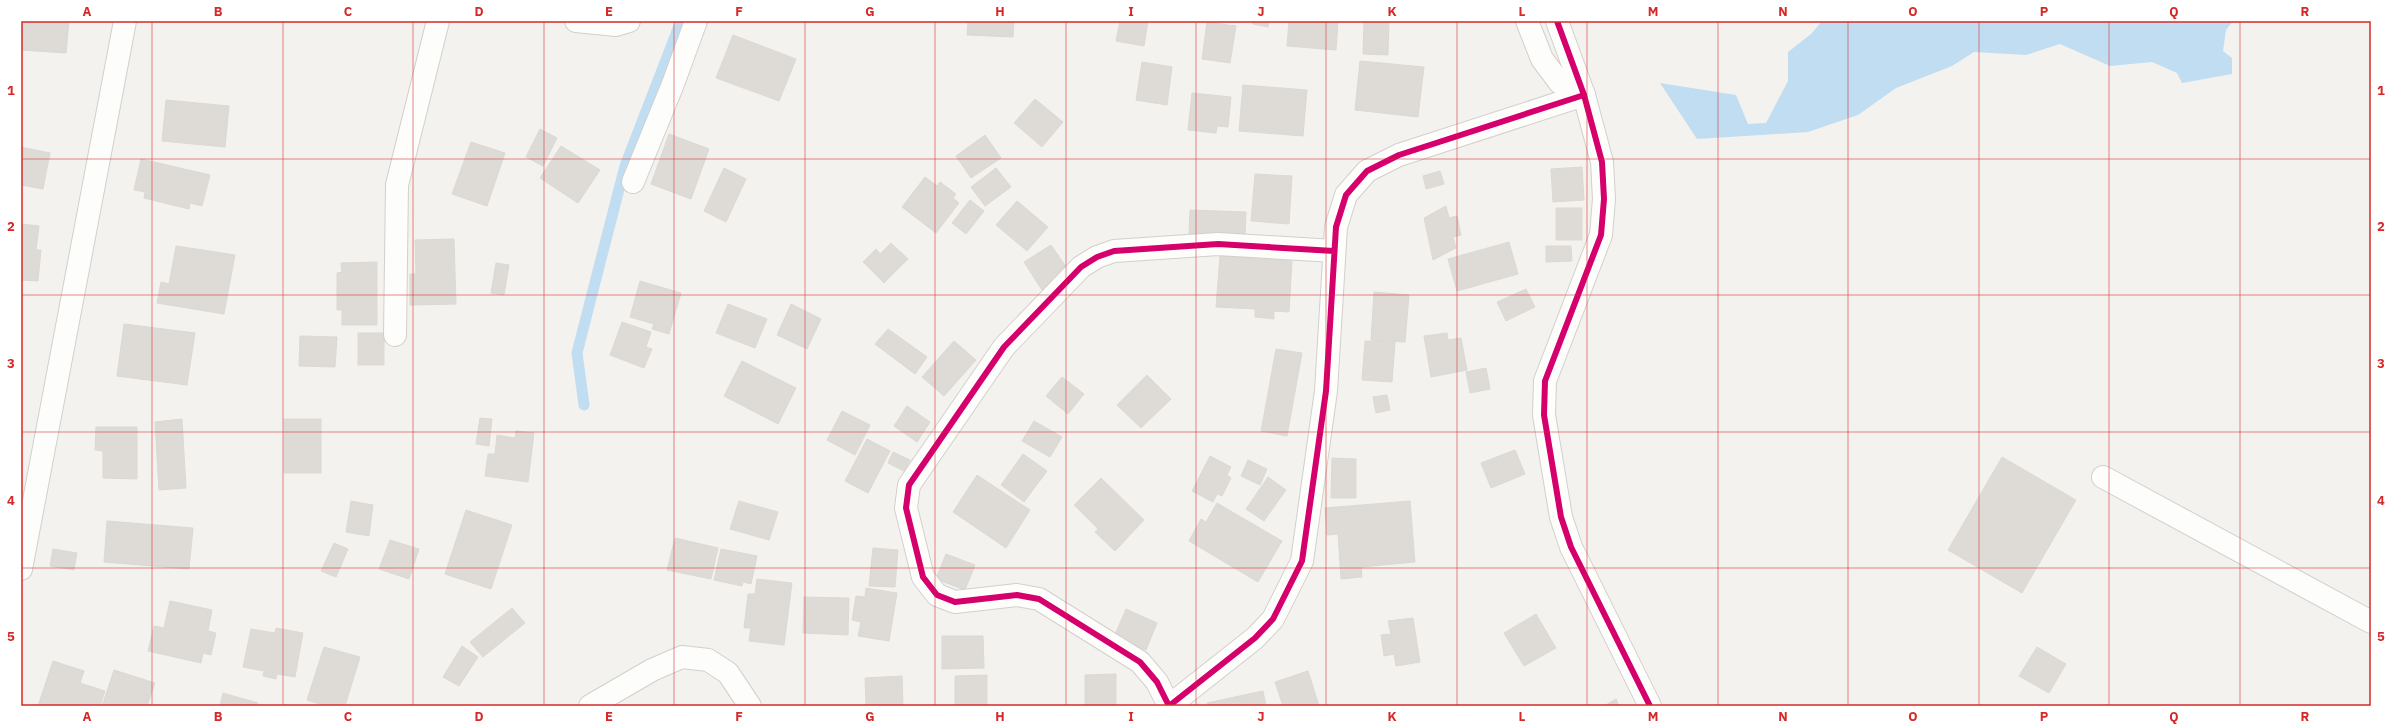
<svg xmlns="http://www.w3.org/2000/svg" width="2392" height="727" font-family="'IBM Plex Sans',sans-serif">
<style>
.water{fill:#c0ddf1}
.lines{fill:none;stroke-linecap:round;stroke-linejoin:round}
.stream{stroke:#c0ddf1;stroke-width:11}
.building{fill:#dedbd6;stroke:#dcd9d4}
.minor-casing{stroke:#d2d0cb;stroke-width:24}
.minor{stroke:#fdfdfc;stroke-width:22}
.cycleway-casing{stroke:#fff;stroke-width:8}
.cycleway{stroke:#d6006c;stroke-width:6}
.grid{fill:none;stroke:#d62828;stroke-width:1;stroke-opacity:0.55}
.neatline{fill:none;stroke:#d62828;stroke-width:1.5}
.grid-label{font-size:13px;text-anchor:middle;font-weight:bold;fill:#d62828}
</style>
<rect width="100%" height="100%" fill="#f4f2ee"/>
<path class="water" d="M 1822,21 L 2233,21 L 2226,30 L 2223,51 L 2232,58 L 2232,74 L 2182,83 L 2177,73 L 2152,62 L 2110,66 L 2060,44 L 2026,55 L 1974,52 L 1952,66 L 1896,88 L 1858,115 L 1808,132 L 1697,139 L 1660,83 L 1736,95 L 1748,124 L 1766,123 L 1788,81 L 1788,52 L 1811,34 Z"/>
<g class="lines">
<path class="stream" d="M 584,405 L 577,353 L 601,259 L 625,166 L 681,21"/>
</g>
<g class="building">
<path d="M 21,21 L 69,21 L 66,53 L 21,50 Z"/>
<path d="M 968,21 L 1014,21 L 1013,37 L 967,35 Z"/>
<path d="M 1120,21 L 1148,21 L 1144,46 L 1116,41 Z"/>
<path d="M 1253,21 L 1269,21 L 1268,27 L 1253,24 Z"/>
<path d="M 1289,21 L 1338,21 L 1336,50 L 1287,46 Z"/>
<path d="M 1364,21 L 1389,21 L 1388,55 L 1363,54 Z"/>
<path d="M 1207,22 L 1236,26 L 1230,63 L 1202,59 Z"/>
<path d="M 733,35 L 796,59 L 779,101 L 716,78 Z"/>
<path d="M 1360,61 L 1424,67 L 1418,117 L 1355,110 Z"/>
<path d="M 1142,62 L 1172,67 L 1167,105 L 1136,100 Z"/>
<path d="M 1243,85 L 1307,90 L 1303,136 L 1239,131 Z"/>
<path d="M 1192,93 L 1231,97 L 1228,127 L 1217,126 L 1216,133 L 1188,130 Z"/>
<path d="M 1035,99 L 1063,122 L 1042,147 L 1014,123 Z"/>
<path d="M 166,100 L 229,106 L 225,147 L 162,141 Z"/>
<path d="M 540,129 L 557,138 L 543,166 L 526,157 Z"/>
<path d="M 669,134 L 709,149 L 691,199 L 651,184 Z"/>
<path d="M 985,135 L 1001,158 L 971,178 L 956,156 Z"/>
<path d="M 471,142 L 505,153 L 487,206 L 452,194 Z"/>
<path d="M 561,146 L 600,170 L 578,203 L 540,178 Z"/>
<path d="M 21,147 L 50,153 L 43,189 L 21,185 Z"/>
<path d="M 141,159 L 210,175 L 202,206 L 190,203 L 189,209 L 144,198 L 145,192 L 134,190 Z"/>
<path d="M 1582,167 L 1584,200 L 1553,202 L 1551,169 Z"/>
<path d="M 724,168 L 746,179 L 726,222 L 704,211 Z"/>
<path d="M 996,168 L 1011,187 L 985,206 L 971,187 Z"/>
<path d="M 1440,171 L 1444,184 L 1426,189 L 1423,176 Z"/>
<path d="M 1255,174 L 1292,176 L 1289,224 L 1251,221 Z"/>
<path d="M 925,177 L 937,186 L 940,182 L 956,194 L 953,198 L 959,203 L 936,233 L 902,207 Z"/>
<path d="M 970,200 L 984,211 L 966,234 L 952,223 Z"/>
<path d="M 1017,201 L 1048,227 L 1027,251 L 996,225 Z"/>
<path d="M 1446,206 L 1449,218 L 1457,216 L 1461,235 L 1453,237 L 1456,248 L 1433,260 L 1424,218 Z"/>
<rect x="1556" y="208" width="26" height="32"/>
<path d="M 1190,210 L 1246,212 L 1245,236 L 1189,234 Z"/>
<path d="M 21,224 L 39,226 L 36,250 L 41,250 L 38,281 L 21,280 Z"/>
<path d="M 454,239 L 456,304 L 410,305 L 410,274 L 416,274 L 415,240 Z"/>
<path d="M 1509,242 L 1518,274 L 1457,291 L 1448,259 Z"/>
<path d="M 891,243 L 908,259 L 884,283 L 863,262 L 876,249 L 880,254 Z"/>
<path d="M 1051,245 L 1069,271 L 1042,290 L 1024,262 Z"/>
<path d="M 176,246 L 235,255 L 224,314 L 157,303 L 161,282 L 169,284 Z"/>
<path d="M 1546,246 L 1571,246 L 1572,261 L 1546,262 Z"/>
<path d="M 1220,256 L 1292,261 L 1289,312 L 1274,311 L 1274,319 L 1255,317 L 1255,309 L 1216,307 Z"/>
<path d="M 377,262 L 377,325 L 342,325 L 342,310 L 337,310 L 337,273 L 342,272 L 341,263 Z"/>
<path d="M 496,263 L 509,265 L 504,295 L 491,293 Z"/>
<path d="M 640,281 L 681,293 L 669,334 L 652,329 L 654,324 L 630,317 Z"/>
<path d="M 1526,289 L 1535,307 L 1506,321 L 1497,302 Z"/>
<path d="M 1374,292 L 1409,295 L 1405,342 L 1371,340 Z"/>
<path d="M 728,304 L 767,319 L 755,348 L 716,333 Z"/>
<path d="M 791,304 L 821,319 L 807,349 L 777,335 Z"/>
<path d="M 622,322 L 651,332 L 646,347 L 652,349 L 644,368 L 610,355 Z"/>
<path d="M 124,324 L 195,333 L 187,385 L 117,376 Z"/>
<path d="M 888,329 L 927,357 L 915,374 L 875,344 Z"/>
<rect x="358" y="333" width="26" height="32"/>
<path d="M 1447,333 L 1448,340 L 1461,338 L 1467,370 L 1431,377 L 1424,336 Z"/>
<path d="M 300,336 L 337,337 L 335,367 L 299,366 Z"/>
<path d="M 954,341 L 976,360 L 944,396 L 922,377 Z"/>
<path d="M 1365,341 L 1395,342 L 1392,382 L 1362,380 Z"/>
<path d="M 1276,349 L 1302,353 L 1287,436 L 1261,431 Z"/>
<path d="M 742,361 L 796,388 L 778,424 L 724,396 Z"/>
<path d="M 1486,368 L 1490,389 L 1470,393 L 1466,372 Z"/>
<path d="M 1147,375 L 1171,399 L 1141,428 L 1117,405 Z"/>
<path d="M 1062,377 L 1084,394 L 1068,414 L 1046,396 Z"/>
<path d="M 1387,395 L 1390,410 L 1376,413 L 1373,397 Z"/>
<path d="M 907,406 L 930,422 L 917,442 L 894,426 Z"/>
<path d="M 842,411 L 870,425 L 855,455 L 827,440 Z"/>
<path d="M 480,418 L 492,419 L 489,446 L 476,444 Z"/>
<path d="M 182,419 L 186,488 L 159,490 L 155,422 Z"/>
<rect x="284" y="419" width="37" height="54"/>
<path d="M 1034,421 L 1062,437 L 1050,457 L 1022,441 Z"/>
<path d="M 96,427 L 137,427 L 137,479 L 103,478 L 103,451 L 95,450 Z"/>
<path d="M 516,431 L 534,433 L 528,482 L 485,476 L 488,454 L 495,454 L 497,435 L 515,438 Z"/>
<path d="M 867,439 L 890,451 L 868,493 L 845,481 Z"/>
<path d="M 1515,450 L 1525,474 L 1491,488 L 1481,463 Z"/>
<path d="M 893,452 L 910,460 L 904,471 L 888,463 Z"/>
<path d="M 1023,454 L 1047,471 L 1024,502 L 1001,485 Z"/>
<path d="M 1210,456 L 1231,467 L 1227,475 L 1231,478 L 1222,496 L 1217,494 L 1213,502 L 1192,491 Z"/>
<path d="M 2002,457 L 2076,500 L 2022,593 L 1948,550 Z"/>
<path d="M 1332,458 L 1356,459 L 1356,498 L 1331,498 Z"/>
<path d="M 1248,460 L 1267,469 L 1260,485 L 1241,476 Z"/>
<path d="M 977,475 L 1030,510 L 1006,548 L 953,512 Z"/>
<path d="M 1268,477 L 1286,490 L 1264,521 L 1246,509 Z"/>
<path d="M 1101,478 L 1144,520 L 1115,551 L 1095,532 L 1098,529 L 1074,505 Z"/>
<path d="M 351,501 L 373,505 L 369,536 L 346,532 Z"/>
<path d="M 739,501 L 778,512 L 769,540 L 730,529 Z"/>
<path d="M 1410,501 L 1415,562 L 1361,567 L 1362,577 L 1341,579 L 1338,534 L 1327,535 L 1325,508 Z"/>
<path d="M 1217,503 L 1282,541 L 1258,582 L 1189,541 L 1201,519 L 1206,522 Z"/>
<path d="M 466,510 L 512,525 L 491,589 L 445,574 Z"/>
<path d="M 107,521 L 193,528 L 189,569 L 104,562 Z"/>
<path d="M 675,538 L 718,548 L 711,579 L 667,570 Z"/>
<path d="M 390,540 L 419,549 L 409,579 L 379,569 Z"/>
<path d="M 334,543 L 348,549 L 336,577 L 321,571 Z"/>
<path d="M 873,548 L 898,550 L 895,587 L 869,586 Z"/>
<path d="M 53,549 L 77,553 L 74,570 L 50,566 Z"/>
<path d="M 721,549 L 757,556 L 751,584 L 743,582 L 742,586 L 714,580 Z"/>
<path d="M 946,554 L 975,565 L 965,590 L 936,579 Z"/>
<path d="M 757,579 L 792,583 L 784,645 L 749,641 L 751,628 L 744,628 L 748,594 L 755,594 Z"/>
<path d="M 866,588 L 897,593 L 889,641 L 858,636 L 861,622 L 852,620 L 856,596 L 865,597 Z"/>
<path d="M 804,597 L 849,598 L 848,635 L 803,633 Z"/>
<path d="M 170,601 L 212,610 L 208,631 L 216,633 L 211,655 L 203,653 L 201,663 L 148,651 L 154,626 L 164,628 Z"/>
<path d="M 512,608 L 525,623 L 483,657 L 470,642 Z"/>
<path d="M 1126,609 L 1157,623 L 1146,650 L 1114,637 Z"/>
<path d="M 1536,614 L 1556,648 L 1524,666 L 1504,633 Z"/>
<path d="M 1413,618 L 1420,662 L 1396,666 L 1394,654 L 1384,656 L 1381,635 L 1391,634 L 1388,621 Z"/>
<path d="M 276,628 L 303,633 L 295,677 L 277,674 L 276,679 L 263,676 L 264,671 L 243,667 L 251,629 L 275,633 Z"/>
<path d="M 942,636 L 983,636 L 984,668 L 942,669 Z"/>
<path d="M 462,646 L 478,657 L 459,686 L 443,677 Z"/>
<path d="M 324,647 L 360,657 L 345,706 L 326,706 L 307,700 Z"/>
<path d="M 2037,647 L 2066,664 L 2049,693 L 2019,676 Z"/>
<path d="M 53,661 L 84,671 L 80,683 L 105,691 L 100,706 L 38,706 Z"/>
<path d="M 114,670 L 155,683 L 147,706 L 102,706 Z"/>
<path d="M 1308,671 L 1319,706 L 1283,706 L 1275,682 Z"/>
<path d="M 1116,674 L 1116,706 L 1085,706 L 1085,675 Z"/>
<path d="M 987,675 L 987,706 L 955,706 L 955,676 Z"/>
<path d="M 902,676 L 903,706 L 866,706 L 865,678 Z"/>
<path d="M 1263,691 L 1266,706 L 1208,706 L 1207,703 Z"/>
<path d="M 223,693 L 258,703 L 257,706 L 220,706 Z"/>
<path d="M 1616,699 L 1619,706 L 1604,706 Z"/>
</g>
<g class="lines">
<g class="minor-casing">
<g id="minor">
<path d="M 576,21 L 616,25 L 629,21"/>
<path d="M 1527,21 L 1542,59 L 1560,83 L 1584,95"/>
<path d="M 1557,21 L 1584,95 L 1602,162 L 1604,199 L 1601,235 L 1545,381 L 1544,415 L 1561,517 L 1571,547 L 1650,706"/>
<path d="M 633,182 L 673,84 L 696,21"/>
<path d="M 1334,251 L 1218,244 L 1114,251 L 1097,257 L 1081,267 L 1004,347 L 909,485 L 906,508 L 923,577 L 937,595 L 955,602 L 1017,595 L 1039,599 L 1140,662 L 1157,682 L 1169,706 L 1255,638 L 1273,619 L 1302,561 L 1326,391 L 1336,227 L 1346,195 L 1367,171 L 1399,155 L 1584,95"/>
<path d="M 395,335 L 397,185 L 438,21"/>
<path d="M 2103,477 L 2371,622"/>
<path d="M 21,569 L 125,21"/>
<path d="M 590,706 L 652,670 L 682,657 L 708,660 L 728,673 L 750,706"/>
</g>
</g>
<use href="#minor" class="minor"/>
<g class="cycleway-casing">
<g id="cycleway">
<path d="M 1557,21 L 1584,95 L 1602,162 L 1604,199 L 1601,235 L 1545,381 L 1544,415 L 1561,517 L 1571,547 L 1650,706"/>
<path d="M 1334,251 L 1218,244 L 1114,251 L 1097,257 L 1081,267 L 1004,347 L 909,485 L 906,508 L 923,577 L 937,595 L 955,602 L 1017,595 L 1039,599 L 1140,662 L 1157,682 L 1169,706 L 1255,638 L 1273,619 L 1302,561 L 1326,391 L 1336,227 L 1346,195 L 1367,171 L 1399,155 L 1584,95"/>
</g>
</g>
<use href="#cycleway" class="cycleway"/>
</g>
<path class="grid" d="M 152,21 L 152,706M 283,21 L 283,706M 413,21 L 413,706M 544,21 L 544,706M 674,21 L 674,706M 805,21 L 805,706M 935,21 L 935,706M 1066,21 L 1066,706M 1196,21 L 1196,706M 1326,21 L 1326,706M 1457,21 L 1457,706M 1587,21 L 1587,706M 1718,21 L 1718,706M 1848,21 L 1848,706M 1979,21 L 1979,706M 2109,21 L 2109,706M 2240,21 L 2240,706M 21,159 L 2371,159M 21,295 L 2371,295M 21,432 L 2371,432M 21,568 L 2371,568"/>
<rect width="2392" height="727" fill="none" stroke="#ffffff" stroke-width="44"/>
<rect x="22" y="22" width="2348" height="683" class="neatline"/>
<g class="grid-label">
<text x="87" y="16">A</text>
<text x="218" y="16">B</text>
<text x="348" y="16">C</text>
<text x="479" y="16">D</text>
<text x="609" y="16">E</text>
<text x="739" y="16">F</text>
<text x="870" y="16">G</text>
<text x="1000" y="16">H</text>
<text x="1131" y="16">I</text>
<text x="1261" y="16">J</text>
<text x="1392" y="16">K</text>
<text x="1522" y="16">L</text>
<text x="1653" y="16">M</text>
<text x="1783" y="16">N</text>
<text x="1913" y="16">O</text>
<text x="2044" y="16">P</text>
<text x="2174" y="16">Q</text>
<text x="2305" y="16">R</text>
<text x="11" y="95">1</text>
<text x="2381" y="95">1</text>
<text x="11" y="231">2</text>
<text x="2381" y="231">2</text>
<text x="11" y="368">3</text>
<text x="2381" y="368">3</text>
<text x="11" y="505">4</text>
<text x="2381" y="505">4</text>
<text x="11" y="641">5</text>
<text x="2381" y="641">5</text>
<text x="87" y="721">A</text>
<text x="218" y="721">B</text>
<text x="348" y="721">C</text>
<text x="479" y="721">D</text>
<text x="609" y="721">E</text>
<text x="739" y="721">F</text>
<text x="870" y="721">G</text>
<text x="1000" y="721">H</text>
<text x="1131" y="721">I</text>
<text x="1261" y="721">J</text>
<text x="1392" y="721">K</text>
<text x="1522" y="721">L</text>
<text x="1653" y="721">M</text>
<text x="1783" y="721">N</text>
<text x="1913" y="721">O</text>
<text x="2044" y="721">P</text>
<text x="2174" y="721">Q</text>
<text x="2305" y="721">R</text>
</g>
</svg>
